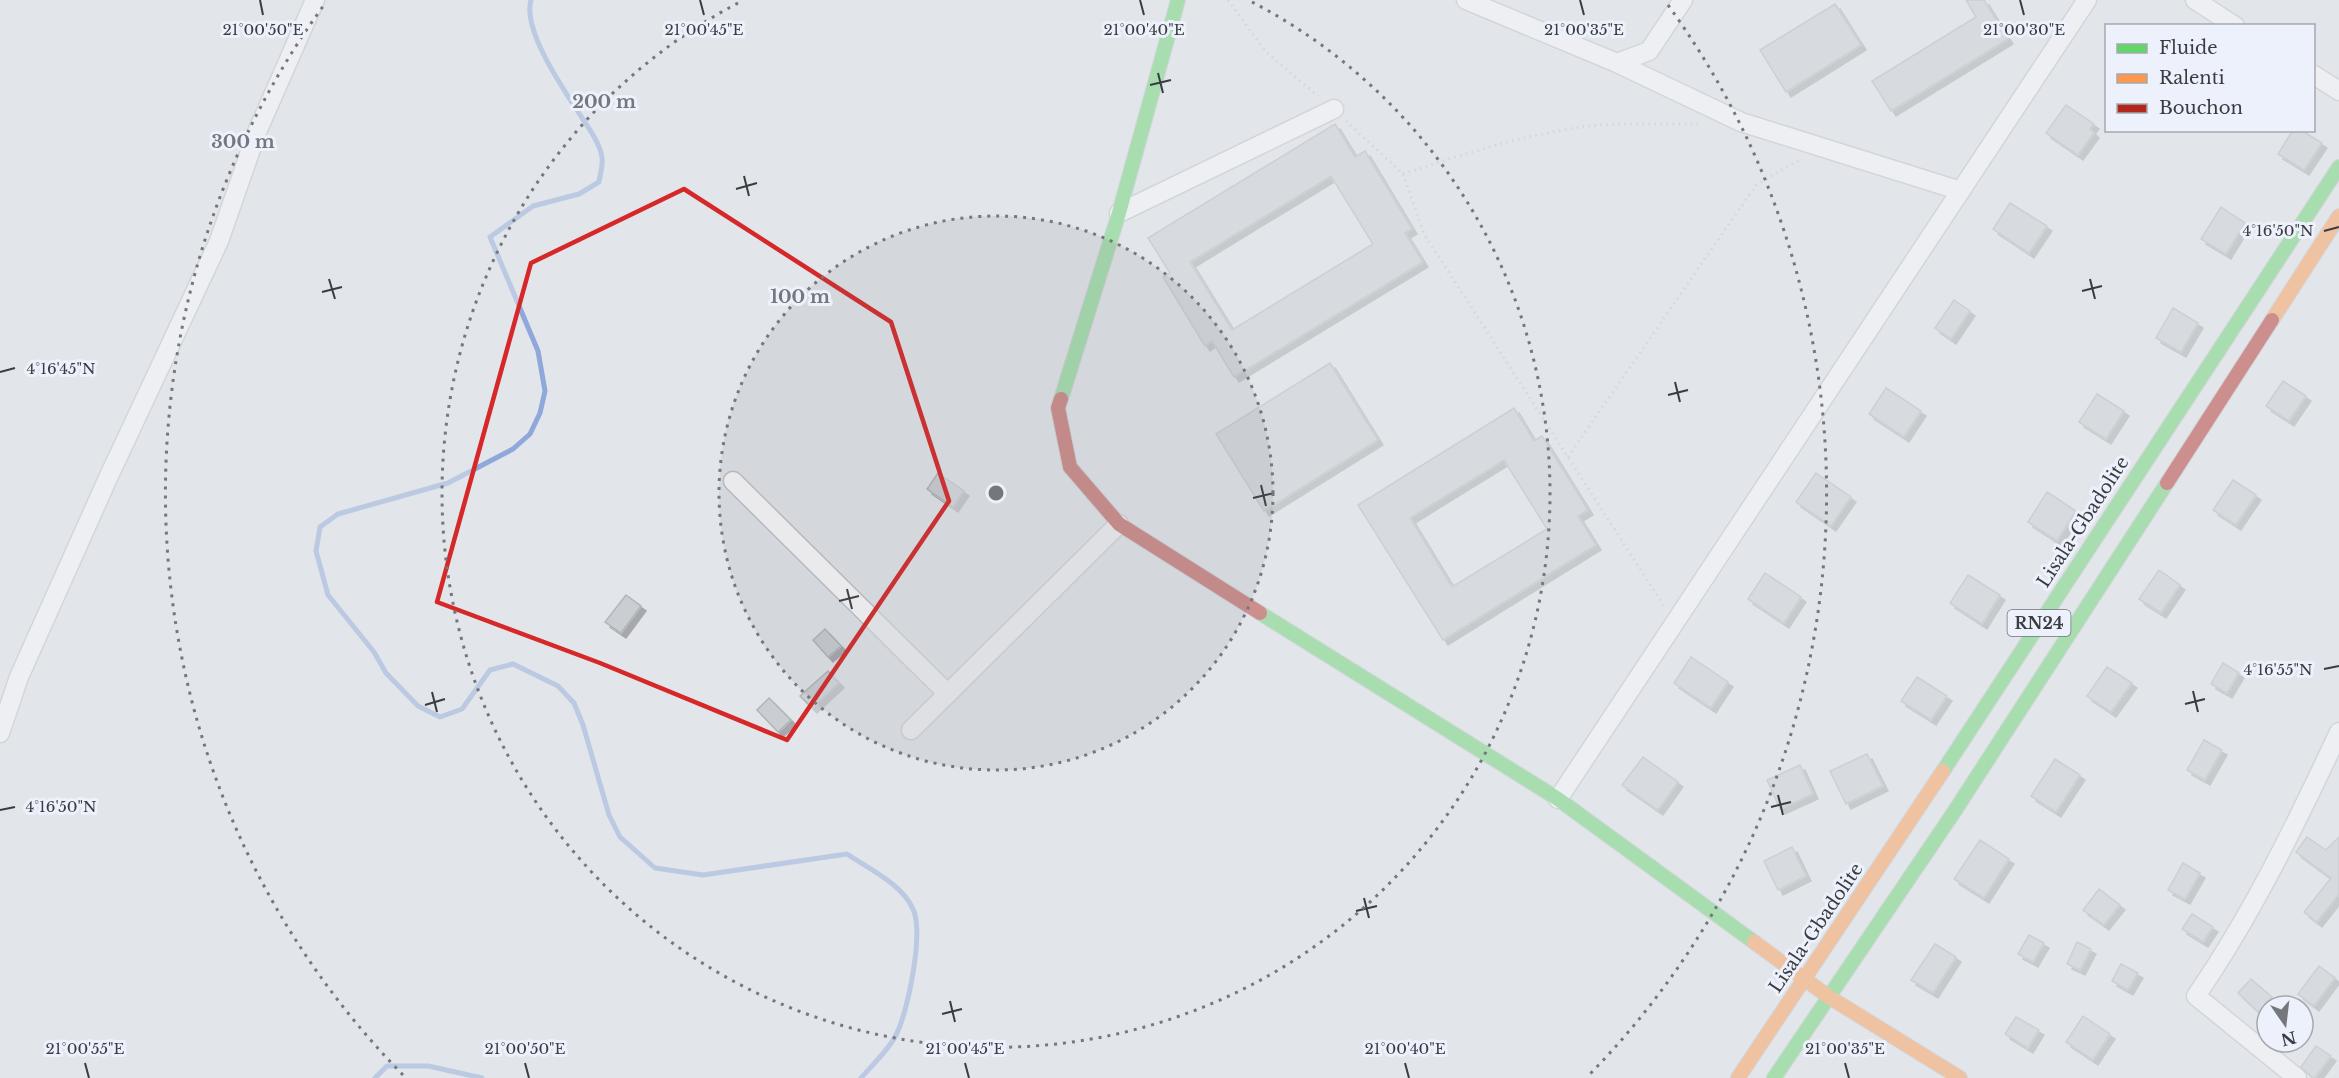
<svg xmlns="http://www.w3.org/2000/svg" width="2339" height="1078" font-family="'Libre Baskerville',serif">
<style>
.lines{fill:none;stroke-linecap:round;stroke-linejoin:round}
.stream{stroke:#8fa7d9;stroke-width:5}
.building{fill:#cacdd1;stroke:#b2b5b8;stroke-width:1.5;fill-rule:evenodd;filter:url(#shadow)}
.street-casing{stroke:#c0c2c6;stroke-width:21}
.fast-casing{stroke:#c0c2c6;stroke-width:16}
.slow-casing{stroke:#c0c2c6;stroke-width:16}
.jam-casing{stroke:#c0c2c6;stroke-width:16}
.path{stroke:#c5c6c7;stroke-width:3;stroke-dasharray:1.5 4.5;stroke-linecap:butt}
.street{stroke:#fbfbfc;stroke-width:18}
.fast{stroke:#63d668;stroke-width:14}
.slow{stroke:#ff974d;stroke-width:14}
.jam{stroke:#b3261e;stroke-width:14}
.marked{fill:none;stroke:#d62828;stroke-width:4.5;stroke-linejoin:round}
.ticks{fill:none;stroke:#3a3c40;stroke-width:2}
.ring{fill:none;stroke:#75777c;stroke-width:3;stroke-dasharray:3 6}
.labels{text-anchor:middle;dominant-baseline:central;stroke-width:6;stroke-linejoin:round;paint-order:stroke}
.shield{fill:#edf1fb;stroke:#707278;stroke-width:1.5}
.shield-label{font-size:16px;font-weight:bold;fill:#3a3c40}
.street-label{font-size:18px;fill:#3a3c40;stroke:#edf1fb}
.ticks-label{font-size:15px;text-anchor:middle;fill:#3a3c40;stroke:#edf1fb;stroke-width:6;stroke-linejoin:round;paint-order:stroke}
.centre{fill:#75777c;stroke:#edf1fb;stroke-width:3}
.ring-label{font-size:18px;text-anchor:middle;font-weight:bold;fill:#75777c;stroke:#edf1fb;stroke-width:6;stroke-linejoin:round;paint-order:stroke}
</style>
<defs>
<filter id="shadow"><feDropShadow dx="5" dy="5" stdDeviation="0" flood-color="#0004"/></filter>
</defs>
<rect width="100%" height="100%" fill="#e2e5ea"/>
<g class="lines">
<g class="stream">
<path d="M 531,0 C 522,32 567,94 584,121 C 591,131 601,146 602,158 C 603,166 600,175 599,182 L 579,194 L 533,206 L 490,237 L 538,351 L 545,391 L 540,413 L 530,434 L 513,449 L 448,483 L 338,514 L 320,527 L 316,551 L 328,595 L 374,652 L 386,673 L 418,706 L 440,717 L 462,709 L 490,670 L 513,664 L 558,686 L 574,703 L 583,725 L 609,815 L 620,837 L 655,868 L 703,875 L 847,854 C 869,869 902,884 913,909 C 924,933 908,1012 896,1035 C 888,1051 872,1065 861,1078"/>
<path d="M 375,1078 L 387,1066 L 428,1066 L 482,1078"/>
</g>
</g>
<g class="building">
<path d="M 1966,0 L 1984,0 L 2008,39 L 1891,111 L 1872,81 L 1976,17 Z"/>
<path d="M 1835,4 L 1861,45 L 1786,92 L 1760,50 Z"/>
<path d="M 2066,105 L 2094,124 L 2090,129 L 2094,133 L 2078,155 L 2046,133 Z"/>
<path d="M 1335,124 L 1355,157 L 1365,151 L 1412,229 L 1405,233 L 1423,262 L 1234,377 L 1212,341 L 1205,346 L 1163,277 L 1170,273 L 1148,238 ZM 1331,176 L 1373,244 L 1232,330 L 1190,262 Z"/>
<path d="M 2293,130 L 2301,130 L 2322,143 L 2304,170 L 2278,154 Z"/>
<path d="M 2010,203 L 2047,226 L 2029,253 L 1993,229 Z"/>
<path d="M 2221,207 L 2245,223 L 2226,254 L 2201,239 Z"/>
<path d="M 1954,300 L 1970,311 L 1951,339 L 1935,328 Z"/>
<path d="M 2173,308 L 2198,323 L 2181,352 L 2156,338 Z"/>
<path d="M 1330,363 L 1378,440 L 1264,511 L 1216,434 Z"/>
<path d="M 2283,381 L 2306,396 L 2289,421 L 2266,406 Z"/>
<path d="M 1886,388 L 1921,411 L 1904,437 L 1869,414 Z"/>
<path d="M 2097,394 L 2124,411 L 2106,439 L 2079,422 Z"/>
<path d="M 1514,408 L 1534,441 L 1542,436 L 1588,510 L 1578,516 L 1596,545 L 1443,640 L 1358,505 ZM 1504,460 L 1547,529 L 1452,587 L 1410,518 Z"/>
<path d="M 938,473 L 964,491 L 953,507 L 927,489 Z"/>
<path d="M 1816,473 L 1851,497 L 1831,526 L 1796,502 Z"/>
<path d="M 2233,480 L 2256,495 L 2236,525 L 2213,510 Z"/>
<path d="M 2047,492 L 2076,511 L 2057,541 L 2028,522 Z"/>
<path d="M 2159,570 L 2180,585 L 2161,613 L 2139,599 Z"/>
<path d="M 1765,573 L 1801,597 L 1784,623 L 1748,599 Z"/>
<path d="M 1968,575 L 2000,595 L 1982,624 L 1950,603 Z"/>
<path d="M 626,595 L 641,606 L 621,633 L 605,622 Z"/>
<path d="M 825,629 L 841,646 L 828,657 L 813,640 Z"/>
<path d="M 1691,657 L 1728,682 L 1711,708 L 1674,683 Z"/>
<path d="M 2223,663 L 2239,673 L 2227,693 L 2211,684 Z"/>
<path d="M 2107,667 L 2132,683 L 2111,712 L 2087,696 Z"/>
<path d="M 828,671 L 839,683 L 812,708 L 800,696 Z"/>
<path d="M 1917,677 L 1947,696 L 1931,720 L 1901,701 Z"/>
<path d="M 769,698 L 791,720 L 778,732 L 757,710 Z"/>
<path d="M 2204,740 L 2222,750 L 2205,780 L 2187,770 Z"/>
<path d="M 1867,754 L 1883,786 L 1846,804 L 1830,771 Z"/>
<path d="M 1643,757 L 1678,782 L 1658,810 L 1622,785 Z"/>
<path d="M 2055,759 L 2080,775 L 2056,812 L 2031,796 Z"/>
<path d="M 1800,765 L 1813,794 L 1780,809 L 1767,780 Z"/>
<path d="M 2307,837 L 2326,850 L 2339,837 L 2339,894 L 2317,922 L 2304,912 L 2331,878 L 2296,852 Z"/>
<path d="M 1980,840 L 2009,859 L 1984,898 L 1954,879 Z"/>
<path d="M 1792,847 L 1806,876 L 1778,890 L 1764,861 Z"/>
<path d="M 2183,863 L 2200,873 L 2185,899 L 2168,890 Z"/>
<path d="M 2099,889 L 2120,905 L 2104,925 L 2083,910 Z"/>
<path d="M 2192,914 L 2213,927 L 2203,942 L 2182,929 Z"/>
<path d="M 2029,935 L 2044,943 L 2033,962 L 2018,954 Z"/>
<path d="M 2077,942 L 2091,949 L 2080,970 L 2067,964 Z"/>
<path d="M 1935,944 L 1956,957 L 1933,993 L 1911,980 Z"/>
<path d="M 2121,964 L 2138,973 L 2128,990 L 2112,981 Z"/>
<path d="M 2319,966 L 2335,978 L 2314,1006 L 2298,994 Z"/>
<path d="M 2251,979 L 2272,997 L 2258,1012 L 2238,993 Z"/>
<path d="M 2083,1016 L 2110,1034 L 2093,1060 L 2066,1042 Z"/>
<path d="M 2016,1017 L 2039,1030 L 2028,1048 L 2005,1034 Z"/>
<path d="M 2316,1046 L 2331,1056 L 2315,1078 L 2313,1078 L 2301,1067 Z"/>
</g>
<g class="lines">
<g class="street-casing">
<g id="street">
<path d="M 1466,0 L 1617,63 L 1649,51 L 1683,0"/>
<path d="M 2195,0 L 2235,26"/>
<path d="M 1617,63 L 1741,122 L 1961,191"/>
<path d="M 2314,75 L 2339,91"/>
<path d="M 1119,213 L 1334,109"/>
<path d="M 733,481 L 948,694"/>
<path d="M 911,730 L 1119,524"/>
<path d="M 0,733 L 19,677 L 108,478 L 219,241 L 257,132 L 315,0"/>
<path d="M 1558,799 L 2087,0"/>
<path d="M 2297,1078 L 2196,996 C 2253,913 2297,822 2339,732"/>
</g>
</g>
<g class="fast-casing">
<g id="fast">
<path d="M 1061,399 L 1119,213 L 1178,0"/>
<path d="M 1260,613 L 1558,799 L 1754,942"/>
<path d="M 1943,771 L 2339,167"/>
<path d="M 1774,1078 L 1954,812 L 2167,483"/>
</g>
</g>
<g class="slow-casing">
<g id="slow">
<path d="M 2272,320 L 2339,216"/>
<path d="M 1754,942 L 1829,997 L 1960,1078"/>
<path d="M 1738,1078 L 1943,771"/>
</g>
</g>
<g class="jam-casing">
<g id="jam">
<path d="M 1061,399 L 1058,408 L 1070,467 L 1119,524 L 1260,613"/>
<path d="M 2167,483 L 2272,320"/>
</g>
</g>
<g class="path">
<path d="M 1228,0 L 1266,52 L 1318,96"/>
<path d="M 1346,121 L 1403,174 L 1424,234 L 1664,606"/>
<path d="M 1403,174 C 1460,155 1520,136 1581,127 C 1618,122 1662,125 1700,124"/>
<path d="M 1568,457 L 1756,185 L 1799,160"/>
</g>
<use href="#street" class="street"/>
<use href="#fast" class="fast"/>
<use href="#slow" class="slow"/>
<use href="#jam" class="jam"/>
</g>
<path d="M0 0H2339V1078H0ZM 684,189 L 891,322 L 949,501 L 787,740 L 600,663 L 437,602 L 531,263 Z" fill="#e2e5ea" fill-opacity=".55" fill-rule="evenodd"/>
<path class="marked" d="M 684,189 L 891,322 L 949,501 L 787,740 L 600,663 L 437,602 L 531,263 Z"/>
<path class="ticks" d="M 260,0 L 263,15M 700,0 L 704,15M 1140,0 L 1144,15M 1580,0 L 1584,15M 2020,0 L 2024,15M 1158,73 L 1163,93M 1150,85 L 1171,80M 744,176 L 749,196M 736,189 L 757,183M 2324,231 L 2339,227M 329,279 L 335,299M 2090,279 L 2095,299M 2082,291 L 2102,286M 322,292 L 342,287M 0,372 L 15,368M 1675,382 L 1680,402M 1668,395 L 1688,390M 1261,485 L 1266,506M 1253,498 L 1274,493M 847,589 L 852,609M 839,601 L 859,596M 2324,669 L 2339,666M 2193,691 L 2198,712M 432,692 L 437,712M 2185,704 L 2205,699M 425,705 L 445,699M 1778,795 L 1783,815M 1771,807 L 1791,802M 0,810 L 15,807M 1364,898 L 1369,918M 1356,911 L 1377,906M 950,1001 L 955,1022M 942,1014 L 962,1009M 85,1063 L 89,1078M 525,1063 L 529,1078M 965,1063 L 969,1078M 1405,1063 L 1409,1078M 1845,1063 L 1849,1078"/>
<circle cx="996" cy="493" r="277" fill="#75777c" fill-opacity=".12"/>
<g class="ring">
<circle cx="996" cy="493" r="277"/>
<path d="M1252 2A554 554 0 1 1 740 2"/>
<path d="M403 1075A831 831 0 0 1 324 5M1668 5A831 831 0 0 1 1589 1075"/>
</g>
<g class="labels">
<rect class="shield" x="2007.5" y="610" width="63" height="26" rx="4.5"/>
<g class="shield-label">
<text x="2039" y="623">RN24</text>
</g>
<g class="street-label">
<text transform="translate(2083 522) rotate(-57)">Lisala-Gbadolite</text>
<text transform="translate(1816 928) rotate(-56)">Lisala-Gbadolite</text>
</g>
</g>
<g class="ticks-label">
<text x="263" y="35">21°00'50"E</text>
<text x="704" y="35">21°00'45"E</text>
<text x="1144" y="35">21°00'40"E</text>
<text x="1584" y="35">21°00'35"E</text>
<text x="2024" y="35">21°00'30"E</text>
<text x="2278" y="236">4°16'50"N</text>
<text x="61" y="374">4°16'45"N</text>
<text x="2278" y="675">4°16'55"N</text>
<text x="61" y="812">4°16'50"N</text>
<text x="85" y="1054">21°00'55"E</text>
<text x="525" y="1054">21°00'50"E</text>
<text x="965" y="1054">21°00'45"E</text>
<text x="1405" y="1054">21°00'40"E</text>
<text x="1845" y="1054">21°00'35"E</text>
</g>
<circle cx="996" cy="493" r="9" class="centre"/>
<g class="ring-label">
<text x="604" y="108">200 m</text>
<text x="243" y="148">300 m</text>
<text x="800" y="303">100 m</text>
</g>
<rect x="2105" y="24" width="210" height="108" fill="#edf1fb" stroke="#a5a9b0" stroke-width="1.5"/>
<rect x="2117" y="44" width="30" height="9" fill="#63d668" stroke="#a5a9b0" stroke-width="1.5"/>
<text x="2159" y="54" font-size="18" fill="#3a3c40">Fluide</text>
<rect x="2117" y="74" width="30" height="9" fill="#ff974d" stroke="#a5a9b0" stroke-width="1.5"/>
<text x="2159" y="84" font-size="18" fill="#3a3c40">Ralenti</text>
<rect x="2117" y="104" width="30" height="9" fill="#b3261e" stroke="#a5a9b0" stroke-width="1.5"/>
<text x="2159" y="114" font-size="18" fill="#3a3c40">Bouchon</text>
<g transform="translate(2285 1024) rotate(166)"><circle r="28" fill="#edf1fb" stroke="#a5a9b0" stroke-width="1.5"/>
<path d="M0-4.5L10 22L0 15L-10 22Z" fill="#75777c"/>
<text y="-9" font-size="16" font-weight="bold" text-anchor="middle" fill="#3a3c40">N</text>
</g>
</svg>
